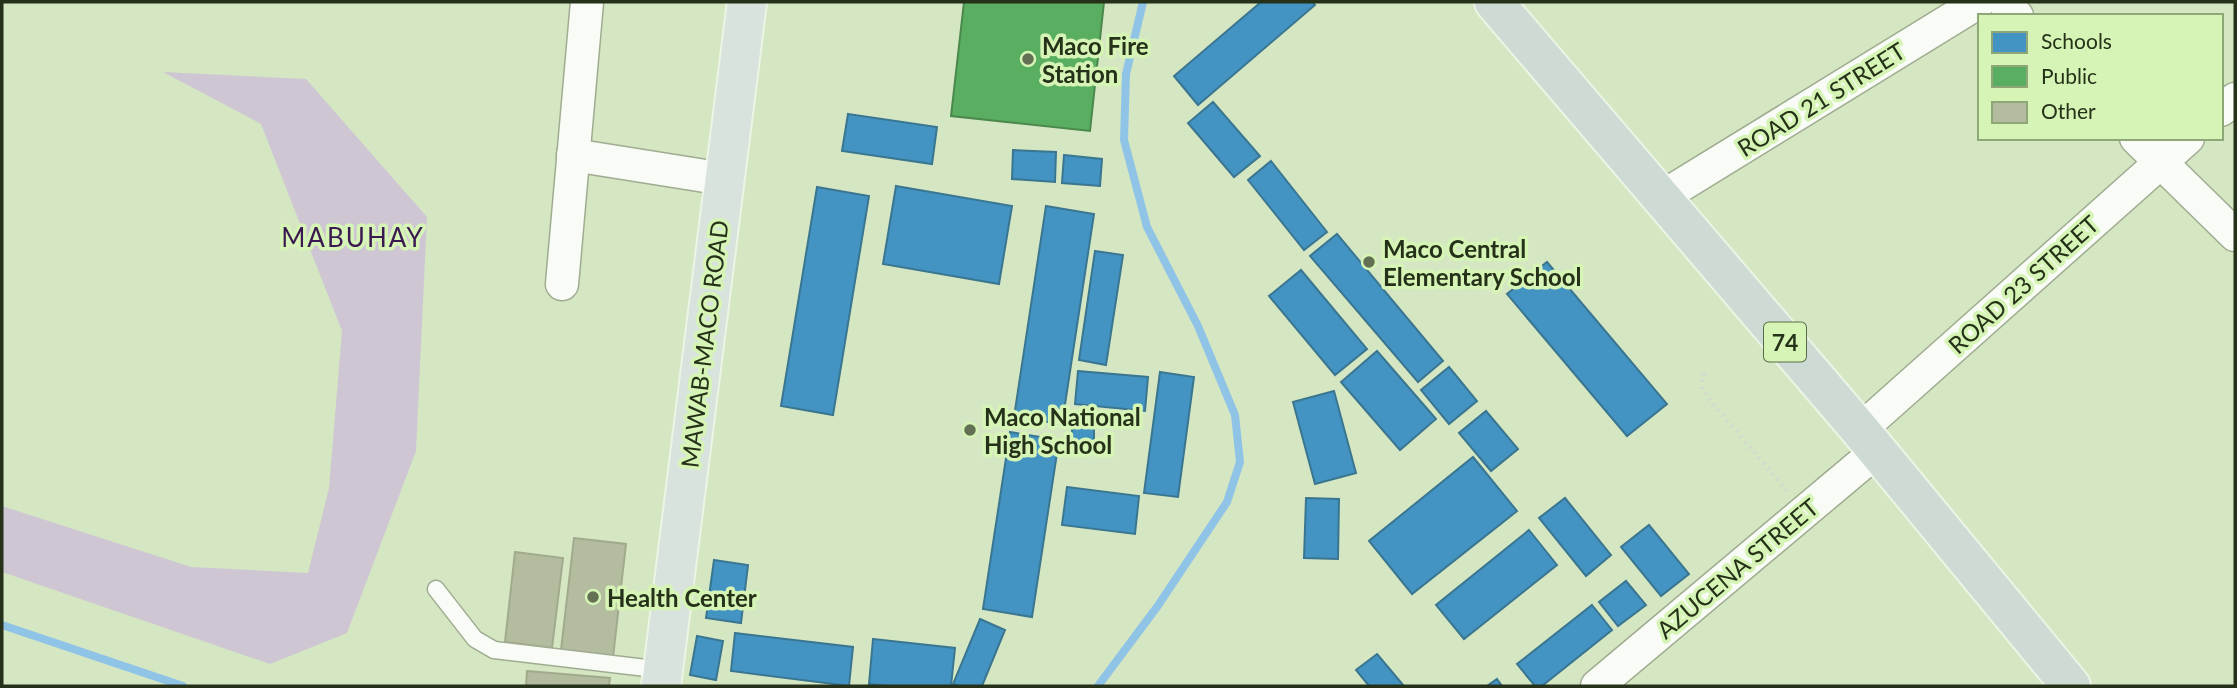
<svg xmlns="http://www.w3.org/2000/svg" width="2237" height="688" font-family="Lato,sans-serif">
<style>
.green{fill:#cec7d3}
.schools{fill:#4393c3;stroke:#3a7690;stroke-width:2}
.public{fill:#5aae61;stroke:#4a884b;stroke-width:2}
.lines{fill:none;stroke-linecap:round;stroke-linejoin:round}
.stream{stroke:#90c4e7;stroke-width:8}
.building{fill:#b4bc9f;stroke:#a2aa8d;stroke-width:2}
.service-casing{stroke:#9fac90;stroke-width:19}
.minor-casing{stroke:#9fac90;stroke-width:35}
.primary-casing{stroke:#ecf4e4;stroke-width:42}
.trunk-casing{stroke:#ecf4e4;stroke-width:42}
.path{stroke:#d4d9ce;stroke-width:4.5;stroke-dasharray:2 5;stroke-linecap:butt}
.service{stroke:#f9fbf6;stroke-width:16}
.minor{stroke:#f9fbf6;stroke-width:32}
.primary{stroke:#d8e3dd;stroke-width:38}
.trunk{stroke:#cedbd5;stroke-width:38}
.poi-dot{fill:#637054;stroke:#d5f4b5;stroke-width:2.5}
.labels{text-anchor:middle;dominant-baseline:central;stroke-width:7;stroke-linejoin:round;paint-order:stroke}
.shield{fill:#d5f4b5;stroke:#5a6c47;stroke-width:2}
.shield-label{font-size:23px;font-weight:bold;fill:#253118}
.poi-label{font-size:24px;font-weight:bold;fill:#253118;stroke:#d5f4b5;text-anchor:start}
.street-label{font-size:24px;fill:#253118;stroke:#d5f4b5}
.neighbourhood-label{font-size:26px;letter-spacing:2px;fill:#3a1950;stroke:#d5f4b5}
</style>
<rect width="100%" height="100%" fill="#d5e6c3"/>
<path class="green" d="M 163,72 L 306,79 L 427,217 L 416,451 L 347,633 L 270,664 L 2,572 L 2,506 L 191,567 L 308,573 L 329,488 L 342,331 L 261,124 Z"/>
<g class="schools">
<path d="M 1261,2 L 1312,2 L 1315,5 L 1198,105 L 1174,76 Z"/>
<path d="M 1213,102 L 1260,156 L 1234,177 L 1188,123 Z"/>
<path d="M 848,114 L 937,127 L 932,164 L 842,151 Z"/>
<path d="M 1013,150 L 1056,152 L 1055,182 L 1012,179 Z"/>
<path d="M 1064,155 L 1102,159 L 1100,186 L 1062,183 Z"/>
<path d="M 1271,161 L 1327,232 L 1304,250 L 1248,180 Z"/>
<path d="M 896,186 L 1012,206 L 999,284 L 883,264 Z"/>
<path d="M 817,187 L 869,196 L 833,415 L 781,406 Z"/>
<path d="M 1046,206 L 1094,214 L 1062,424 L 1014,417 Z"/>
<path d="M 1337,234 L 1443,361 L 1418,382 L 1310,256 Z"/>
<path d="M 1095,251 L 1123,255 L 1106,365 L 1079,360 Z"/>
<path d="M 1547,262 L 1667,404 L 1627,436 L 1507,294 Z"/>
<path d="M 1301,270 L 1367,349 L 1335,375 L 1269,296 Z"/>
<path d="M 1377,351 L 1436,419 L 1400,450 L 1341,382 Z"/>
<path d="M 1449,367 L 1477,401 L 1449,424 L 1421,390 Z"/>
<path d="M 1078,371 L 1148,377 L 1145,411 L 1075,404 Z"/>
<path d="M 1160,372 L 1194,377 L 1178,497 L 1144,493 Z"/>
<path d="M 1334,391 L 1356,473 L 1315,484 L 1293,402 Z"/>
<path d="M 1486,411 L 1518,449 L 1491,471 L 1459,433 Z"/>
<rect x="1072" y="416" width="22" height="38"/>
<path d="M 1010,432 L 1059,440 L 1032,617 L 983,609 Z"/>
<path d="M 1473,457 L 1517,511 L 1412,594 L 1369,541 Z"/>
<path d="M 1067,487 L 1139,496 L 1135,534 L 1062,525 Z"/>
<path d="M 1306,498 L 1339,499 L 1338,559 L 1304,558 Z"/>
<path d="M 1565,498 L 1611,555 L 1586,576 L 1539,518 Z"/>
<path d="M 1649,525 L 1689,574 L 1661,596 L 1621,547 Z"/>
<path d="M 1529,530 L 1557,565 L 1464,639 L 1436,605 Z"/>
<path d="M 714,560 L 748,565 L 741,623 L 706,618 Z"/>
<path d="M 1626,581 L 1646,605 L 1618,626 L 1599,602 Z"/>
<path d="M 1592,605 L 1612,630 L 1542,686 L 1535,686 L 1517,664 Z"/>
<path d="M 980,619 L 1005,630 L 982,686 L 960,686 L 953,684 Z"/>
<path d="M 735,633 L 853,647 L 849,686 L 731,671 Z"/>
<path d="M 697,636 L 723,641 L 716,680 L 690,675 Z"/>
<path d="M 873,639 L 955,648 L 951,686 L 889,686 L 869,684 Z"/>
<path d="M 1377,654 L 1404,686 L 1369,686 L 1356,670 Z"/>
<path d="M 1497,679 L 1502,686 L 1487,686 Z"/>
</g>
<path class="public" d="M 964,2 L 1104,2 L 1090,131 L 951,116 Z"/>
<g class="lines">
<g class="stream">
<path d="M 2,625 L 183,686"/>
<path d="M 1098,686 L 1157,607 L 1227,502 L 1240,462 L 1235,415 L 1198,326 L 1147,227 L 1124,140 L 1126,74 L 1143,2"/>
</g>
</g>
<g class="building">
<path d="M 574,538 L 626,544 L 613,657 L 561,650 Z"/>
<path d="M 515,552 L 563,558 L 552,648 L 505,642 Z"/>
<path d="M 527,671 L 610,678 L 609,686 L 526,686 Z"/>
</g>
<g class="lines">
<g class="service-casing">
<path id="service" d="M 436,589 L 475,639 L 494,650 L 663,670"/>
</g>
<g class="minor-casing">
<g id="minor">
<path d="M 2004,2 L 2017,16"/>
<path d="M 2221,110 L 2235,99"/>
<path d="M 2136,138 L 2235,235"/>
<path d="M 573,155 L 724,179"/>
<path d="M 1662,197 L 1979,2"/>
<path d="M 562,284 L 587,2"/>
<path d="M 1860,430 L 2188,138"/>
<path d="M 1597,686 L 1877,451"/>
</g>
</g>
<g class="primary-casing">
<path id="primary" d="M 661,686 L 747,2"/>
</g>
<g class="trunk-casing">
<path id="trunk" d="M 1494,2 L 1860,430 L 2071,686"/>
</g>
<path class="path" d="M 1704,373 L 1702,389 L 1707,397 L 1788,492"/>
<use href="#service" class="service"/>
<use href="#minor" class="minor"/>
<use href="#primary" class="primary"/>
<use href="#trunk" class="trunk"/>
</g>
<g class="poi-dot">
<circle cx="1028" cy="59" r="7"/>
<circle cx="1369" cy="262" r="7"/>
<circle cx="970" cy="430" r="7"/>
<circle cx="593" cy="597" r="7"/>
</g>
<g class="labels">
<rect class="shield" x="1764" y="322.5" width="42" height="39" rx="5"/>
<g class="shield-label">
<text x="1785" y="342">74</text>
</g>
<g class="poi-label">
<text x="1042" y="45">Maco Fire<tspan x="1042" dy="28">Station</tspan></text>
<text x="1383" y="248">Maco Central<tspan x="1383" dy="28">Elementary School</tspan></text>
<text x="984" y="416">Maco National<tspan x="984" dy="28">High School</tspan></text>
<text x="607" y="597">Health Center</text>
</g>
<g class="street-label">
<text transform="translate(1821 99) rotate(-32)">ROAD 21 STREET</text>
<text transform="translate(2023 284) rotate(-42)">ROAD 23 STREET</text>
<text transform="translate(704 344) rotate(-83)">MAWAB-MACO ROAD</text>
<text transform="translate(1737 568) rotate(-40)">AZUCENA STREET</text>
</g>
<g class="neighbourhood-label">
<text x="353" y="237">MABUHAY</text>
</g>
</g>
<rect width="2237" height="688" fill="none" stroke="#253118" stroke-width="7"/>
<rect x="1978" y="14" width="245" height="126" fill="#d5f4b5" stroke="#8fa676" stroke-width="2"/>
<rect x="1992" y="32" width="35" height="21" fill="#4393c3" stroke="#8fa676" stroke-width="2"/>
<text x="2041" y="49" font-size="21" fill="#253118">Schools</text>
<rect x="1992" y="66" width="35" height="21" fill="#5aae61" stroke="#8fa676" stroke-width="2"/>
<text x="2041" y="84" font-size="21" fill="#253118">Public</text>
<rect x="1992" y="102" width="35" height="21" fill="#b4bc9f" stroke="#8fa676" stroke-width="2"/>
<text x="2041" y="119" font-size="21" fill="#253118">Other</text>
</svg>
